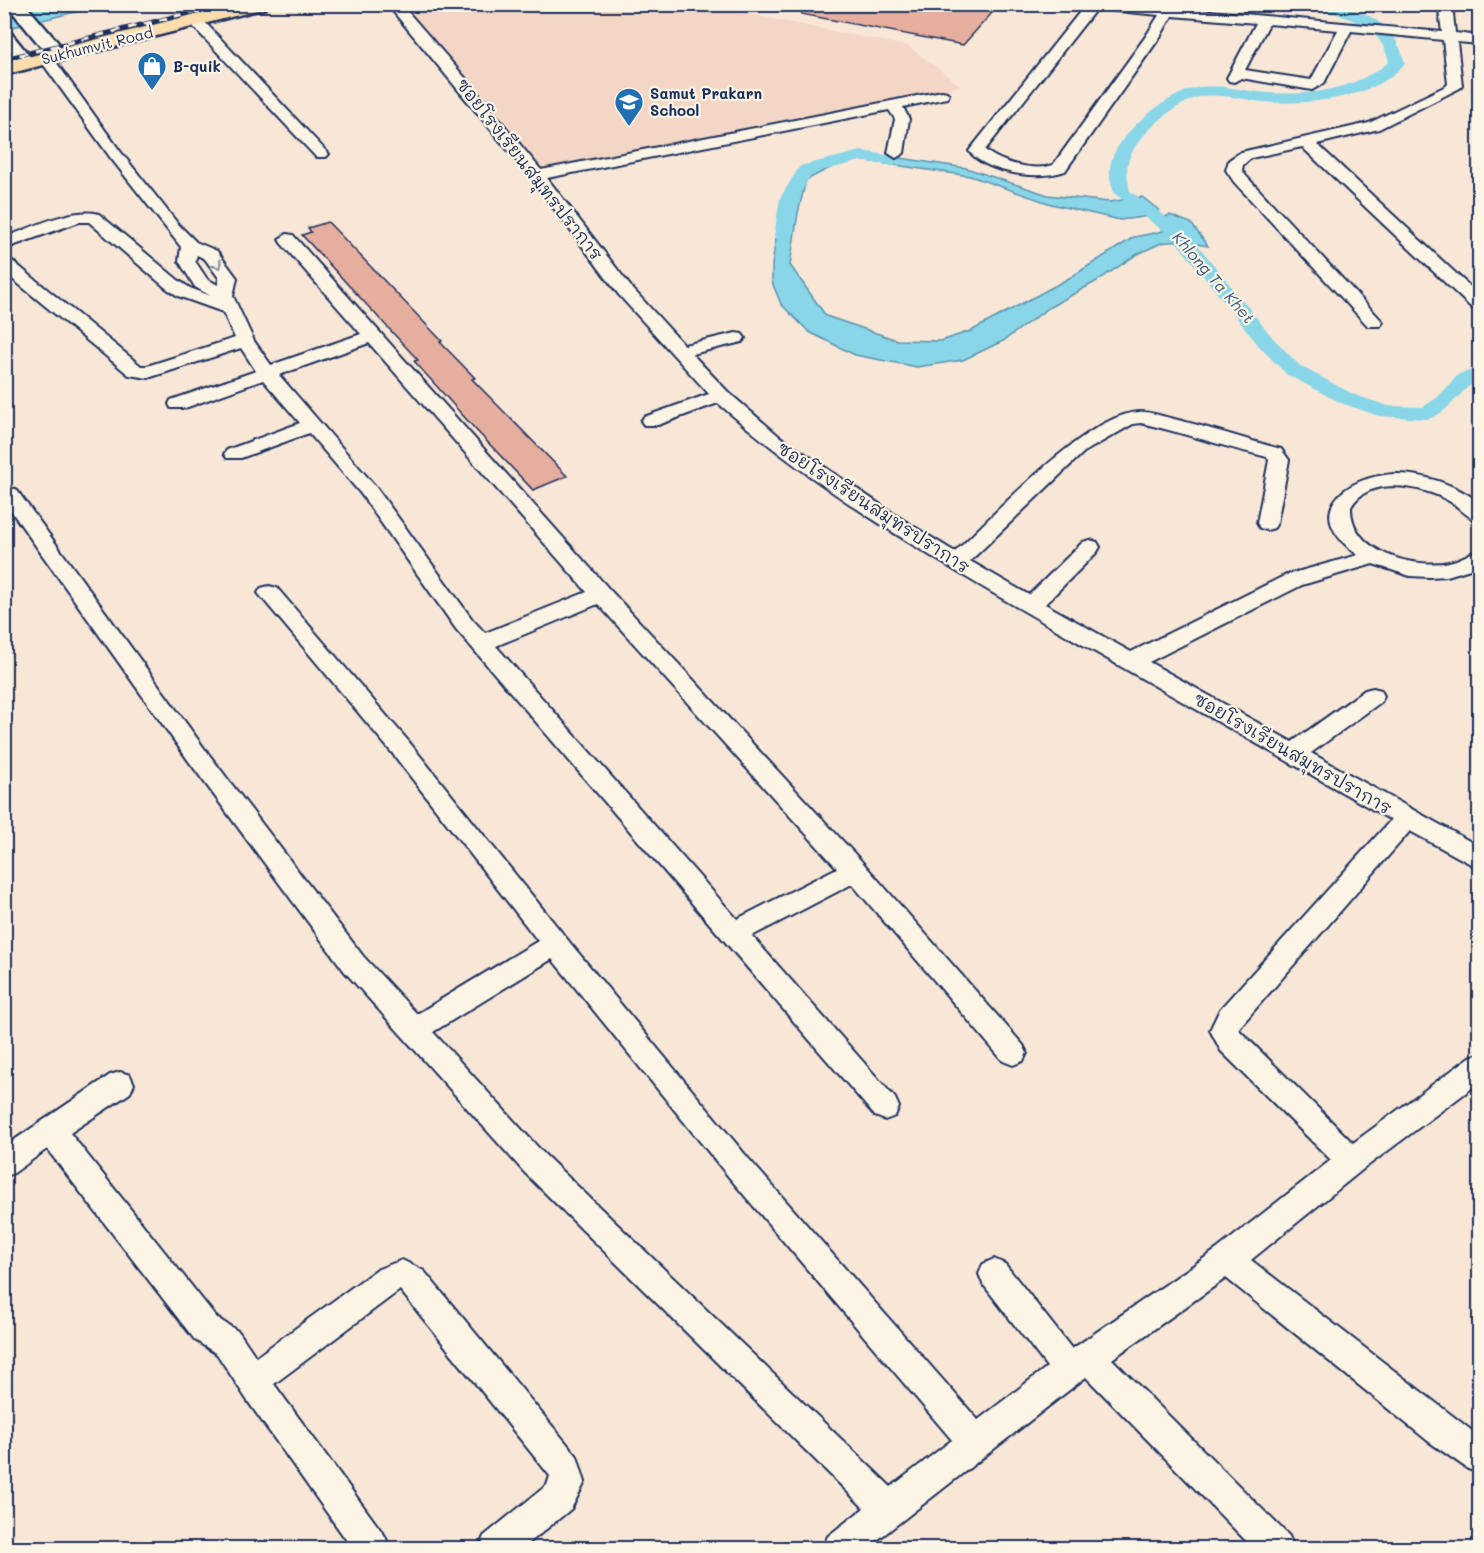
<svg xmlns="http://www.w3.org/2000/svg" width="1484" height="1553" font-family="Mali,'Playpen Sans Thai',sans-serif">
<style>
.built{fill:#f3d6c6}
.water{fill:#88d6e7;stroke:#5c93b0;stroke-width:1.5}
.lines{fill:none;stroke-linecap:round;stroke-linejoin:round}
.canal{fill:#88d6e7;fill-rule:evenodd}
.building{fill:#e6ae9e;stroke:#1b2f5e;stroke-width:1.5}
.street-casing{stroke:#1b2f5e;stroke-width:4}
.secondary-casing{stroke:#1b2f5e;stroke-width:5}
.highway-casing{stroke:#1b2f5e;stroke-width:5}
.street{fill:#fcf5e5;fill-rule:evenodd}
.secondary{fill:#fcf5e5;fill-rule:evenodd}
.highway{fill:#fbddab;fill-rule:evenodd}
.rail-casing{stroke:#1b2f5e;stroke-width:4.5}
.rail{stroke:#fcf5e5;stroke-width:3;stroke-dasharray:8;stroke-linecap:butt}
.oneway{stroke:#8c92a2}
.labels{text-anchor:middle;dominant-baseline:central;stroke-width:4.5;stroke-linejoin:round;paint-order:stroke}
.far-street-label{font-size:15px;fill:#1b2f5e;stroke:#fcf5e5}
.far-poi-label{font-size:15px;font-weight:bold;fill:#1b2f5e;stroke:#fcf5e5;text-anchor:start}
.far-water-label{font-size:16px;font-style:italic;fill:#365980;stroke:#fcf5e5}
.street-label{font-size:18px;fill:#1b2f5e;stroke:#fcf5e5}
</style>
<rect width="100%" height="100%" fill="#f8e7d7"/>
<filter id="ink" filterUnits="userSpaceOnUse"><feTurbulence type="fractalNoise" baseFrequency=".0167" numOctaves="2"/><feDisplacementMap in="SourceGraphic" scale="12" xChannelSelector="R" yChannelSelector="G"/><feConvolveMatrix kernelMatrix="1 2 1 2 8 2 1 2 1" color-interpolation-filters="sRGB"/></filter>
<g filter="url(#ink)">
<path class="built" d="M 403,5 L 703,5 L 908,46 L 961,86 L 542,169 Z"/>
<g class="water">
<path d="M 5,4 L 104,5 L 5,29 Z"/>
<path d="M 861,156 L 887,156 L 966,168 L 1048,195 L 1109,202 L 1142,197 L 1159,210 L 1143,217 L 1120,220 L 1051,204 L 970,176 L 859,160 L 832,167 L 806,180 L 798,213 L 790,265 L 826,316 L 897,340 L 941,341 L 973,330 L 1071,277 L 1134,237 L 1164,231 L 1153,221 L 1170,215 L 1191,223 L 1208,246 L 1177,241 L 1161,243 L 1136,255 L 1097,281 L 1050,307 L 1003,341 L 963,360 L 917,367 L 855,355 L 809,332 L 781,304 L 772,282 L 772,265 L 779,217 L 799,181 L 809,169 Z"/>
</g>
<g class="lines">
<g class="canal">
<path d="M 1307,4 C 1350,4 1394,15 1405,63 C 1376,100 1306,105 1263,102 C 1244,100 1224,94 1204,96 C 1178,100 1137,135 1129,159 C 1125,170 1128,180 1130,191 L 1187,232 L 1273,338 L 1300,366 L 1355,395 L 1388,406 L 1423,407 L 1438,397 L 1459,374 L 1480,368 L 1480,380 C 1461,386 1452,413 1427,419 L 1379,416 L 1341,403 L 1286,374 L 1259,346 L 1175,240 L 1114,193 C 1112,186 1109,178 1110,170 C 1112,135 1168,93 1200,87 C 1219,84 1240,90 1259,92 C 1305,97 1352,91 1389,62 C 1381,23 1342,15 1309,7 Z"/>
<path d="M 861,151 L 894,156 L 902,161 L 894,166 L 861,161 L 812,173 L 798,198 L 792,236 L 789,240 L 777,240 L 774,236 L 780,198 L 800,166 Z"/>
</g>
</g>
<g class="building">
<path d="M 802,4 L 1000,4 L 963,45 L 801,14 Z"/>
<path d="M 328,222 L 442,341 L 440,342 L 475,378 L 472,379 L 567,476 L 533,490 L 475,429 L 414,361 L 418,360 L 302,235 L 311,232 L 308,228 Z"/>
</g>
<g class="lines">
<g class="street-casing">
<g id="street">
<path d="M 387,4 L 401,4 L 467,80 L 541,170 L 942,91 L 947,92 L 949,95 L 947,98 L 903,107 L 909,119 L 904,153 L 896,158 L 888,153 L 895,119 L 889,110 L 547,178 L 631,287 L 684,345 L 736,333 L 742,334 L 745,338 L 742,342 L 692,354 L 728,392 L 780,437 L 900,518 L 955,552 C 994,515 1087,414 1139,412 C 1149,411 1160,416 1170,418 C 1208,427 1244,439 1281,449 L 1289,460 L 1277,523 L 1274,528 L 1267,530 L 1260,528 L 1257,523 L 1269,460 L 1267,457 C 1225,447 1184,433 1141,423 L 1133,424 L 1084,452 L 970,561 L 1029,595 L 1083,542 L 1090,540 L 1097,542 L 1100,547 L 1097,552 L 1045,604 L 1131,652 L 1286,575 L 1358,555 C 1301,515 1341,477 1394,474 C 1423,473 1457,485 1480,503 L 1480,522 C 1468,519 1460,507 1449,501 C 1423,486 1369,475 1351,507 C 1350,552 1412,569 1449,562 C 1460,560 1469,553 1480,550 L 1480,566 L 1447,576 L 1429,577 L 1410,576 L 1373,564 L 1302,585 L 1149,662 L 1292,742 L 1365,690 L 1373,688 L 1381,690 L 1384,696 L 1381,702 L 1311,753 L 1480,847 L 1480,869 L 1410,831 L 1238,1029 L 1353,1143 L 1470,1057 L 1480,1054 L 1480,1082 L 1362,1170 L 1251,1260 L 1480,1437 L 1480,1473 L 1468,1469 L 1428,1441 L 1226,1278 L 1112,1359 L 1289,1536 L 1294,1548 L 1253,1548 L 1086,1377 L 867,1548 L 823,1548 L 828,1536 L 864,1508 L 525,1173 L 345,972 L 188,760 L 4,501 L 4,488 L 16,489 L 204,748 L 363,956 L 417,1014 L 538,941 L 393,754 L 258,593 L 261,588 L 269,586 L 277,588 L 409,742 L 571,944 L 748,1158 L 978,1420 L 1047,1367 L 983,1284 L 979,1274 L 983,1264 L 994,1259 L 1005,1264 L 1072,1349 L 1216,1250 L 1331,1160 L 1221,1051 L 1210,1030 L 1220,1009 L 1391,820 C 1286,760 1181,701 1076,641 C 952,570 826,498 718,403 L 658,425 L 644,425 L 641,421 L 644,417 L 709,394 L 619,295 L 531,178 ZM 552,959 L 728,1176 L 952,1440 L 891,1487 L 545,1155 L 433,1032 Z"/>
<path d="M 1073,4 L 1133,4 L 1442,32 L 1438,4 L 1452,4 L 1455,33 L 1480,36 L 1480,44 L 1457,42 L 1462,85 L 1460,88 L 1379,129 L 1317,144 L 1480,296 L 1480,311 L 1474,310 L 1302,147 L 1251,158 L 1243,165 L 1242,170 L 1246,176 L 1383,322 L 1380,326 L 1368,326 L 1234,182 L 1226,170 L 1229,160 L 1241,152 L 1369,123 L 1446,86 L 1448,84 L 1443,40 L 1351,31 L 1324,83 L 1312,90 L 1241,78 L 1234,82 L 1229,81 L 1227,78 L 1256,23 L 1172,16 L 1160,37 L 1065,171 C 1039,181 986,173 969,151 L 1083,8 ZM 1096,9 L 1159,15 L 1146,36 L 1053,165 C 1035,172 1000,163 985,150 ZM 1269,24 L 1338,30 L 1311,80 L 1245,70 Z"/>
<path d="M 1466,4 L 1480,4 L 1480,9 L 1467,7 Z"/>
<path d="M 195,16 L 200,17 L 326,151 L 329,154 L 326,157 L 316,157 L 190,23 L 188,20 Z"/>
<path d="M 46,54 L 51,55 L 120,151 L 178,224 L 196,242 L 217,251 L 234,274 L 237,278 L 233,296 L 254,341 L 271,365 L 361,334 L 281,243 L 279,239 L 287,234 L 293,235 L 609,589 L 864,864 L 1023,1045 L 1027,1053 L 1023,1061 L 1013,1065 L 1003,1061 L 852,884 L 752,936 L 895,1098 L 899,1107 L 895,1116 L 885,1120 L 875,1116 L 456,629 L 361,494 L 309,433 L 241,458 L 227,458 L 224,454 L 227,450 L 300,423 L 263,380 L 185,408 L 171,408 L 169,404 L 171,400 L 256,371 L 241,348 L 148,378 L 129,375 L 4,272 L 4,258 L 10,259 L 141,366 L 147,366 L 235,338 L 223,312 L 178,296 L 166,288 L 89,222 L 79,222 L 4,249 L 4,238 C 31,228 71,207 99,214 L 178,280 L 190,288 L 211,296 L 195,287 L 179,261 L 181,247 L 110,157 L 41,61 L 39,58 L 41,55 ZM 197,255 L 205,259 L 219,278 L 218,285 L 207,279 L 195,261 ZM 369,343 L 587,592 L 485,633 L 472,619 L 375,486 L 279,375 ZM 598,604 L 837,868 L 737,919 L 496,646 Z"/>
<path d="M 120,1072 L 130,1075 L 134,1084 L 130,1093 L 70,1133 L 217,1318 L 239,1332 L 256,1357 L 376,1270 L 402,1260 L 424,1271 L 577,1456 L 585,1482 L 571,1509 L 523,1548 L 479,1548 L 484,1536 L 547,1485 L 550,1476 L 400,1290 L 274,1384 L 385,1536 L 390,1548 L 352,1548 L 247,1400 L 217,1354 L 195,1340 L 47,1149 L 14,1173 L 4,1177 L 4,1147 L 110,1075 Z"/>
</g>
</g>
<g class="secondary-casing">
<g id="secondary">
<path d="M 6,4 L 25,4 L 65,51 L 68,55 L 65,59 L 51,59 Z"/>
<path d="M 4,31 L 11,33 L 32,59 L 35,63 L 32,67 L 18,67 L 4,50 Z"/>
</g>
</g>
<g class="highway-casing">
<path id="highway" d="M 235,4 L 268,4 L 266,8 L 4,75 L 4,63 Z"/>
</g>
<use href="#street" class="street"/>
<use href="#secondary" class="secondary"/>
<use href="#highway" class="highway"/>
<g class="rail-casing">
<path id="rail" d="M 4,59 L 224,4"/>
</g>
<use href="#rail" class="rail"/>
</g>
<defs><path id="oneway-chevron" d="M-2-3.5L2.5 0L-2 3.5" fill="none" stroke-width="1.6" stroke-linecap="round" stroke-linejoin="round" transform="scale(1.5)"/></defs>
<use class="oneway" href="#oneway-chevron" transform="translate(218 265) rotate(53)"/>
</g>
<defs>
<g id="shop-pin" transform="scale(1.5)"><path d="M0 17L-7.5 6A9.5 9.5 0 1 1 7.5 6Z" fill="#1f6fb2" stroke="#fcf5e5"/><path d="M-5-2.5h2.3a2.7 3.5 0 0 1 5.4 0H5L5.5 6h-11ZM-1.5-2.5h3a1.5 2.3 0 0 0-3 0Z" fill="#fff"/></g>
<g id="school-pin" transform="scale(1.5)"><path d="M0 17L-7.5 6A9.5 9.5 0 1 1 7.5 6Z" fill="#1f6fb2" stroke="#fcf5e5"/><path d="M0-5L7-2L0 1L-7-2ZM-4 1L0 2.5L4 1V4Q0 6-4 4Z" fill="#fff"/></g>
</defs>
<g fill-rule="evenodd">
<use href="#shop-pin" x="152" y="66"/>
<use href="#school-pin" x="629" y="102"/>
</g>
<g class="labels">
<g class="far-street-label">
<text transform="translate(97 45) rotate(-14)">Sukhumvit Road</text>
</g>
<g class="far-poi-label">
<text x="173" y="66">B-quik</text>
<text x="650" y="93">Samut Prakarn<tspan x="650" dy="17">School</tspan></text>
</g>
<g class="far-water-label">
<text transform="translate(1214 277) rotate(49)">Khlong Ta Khet</text>
</g>
<g class="street-label">
<text transform="translate(530 169) rotate(52)">ซอยโรงเรียนสมุทรปราการ</text>
<text transform="translate(874 507) rotate(33)">ซอยโรงเรียนสมุทรปราการ</text>
<text transform="translate(1293 753) rotate(30)">ซอยโรงเรียนสมุทรปราการ</text>
</g>
</g>
<rect width="1484" height="1553" fill="none" stroke="#fcf5e5" stroke-width="24"/>
<rect x="12" y="12" width="1460" height="1529" fill="none" stroke="#1b2f5e" stroke-width="2" filter="url(#ink)"/>
</svg>
